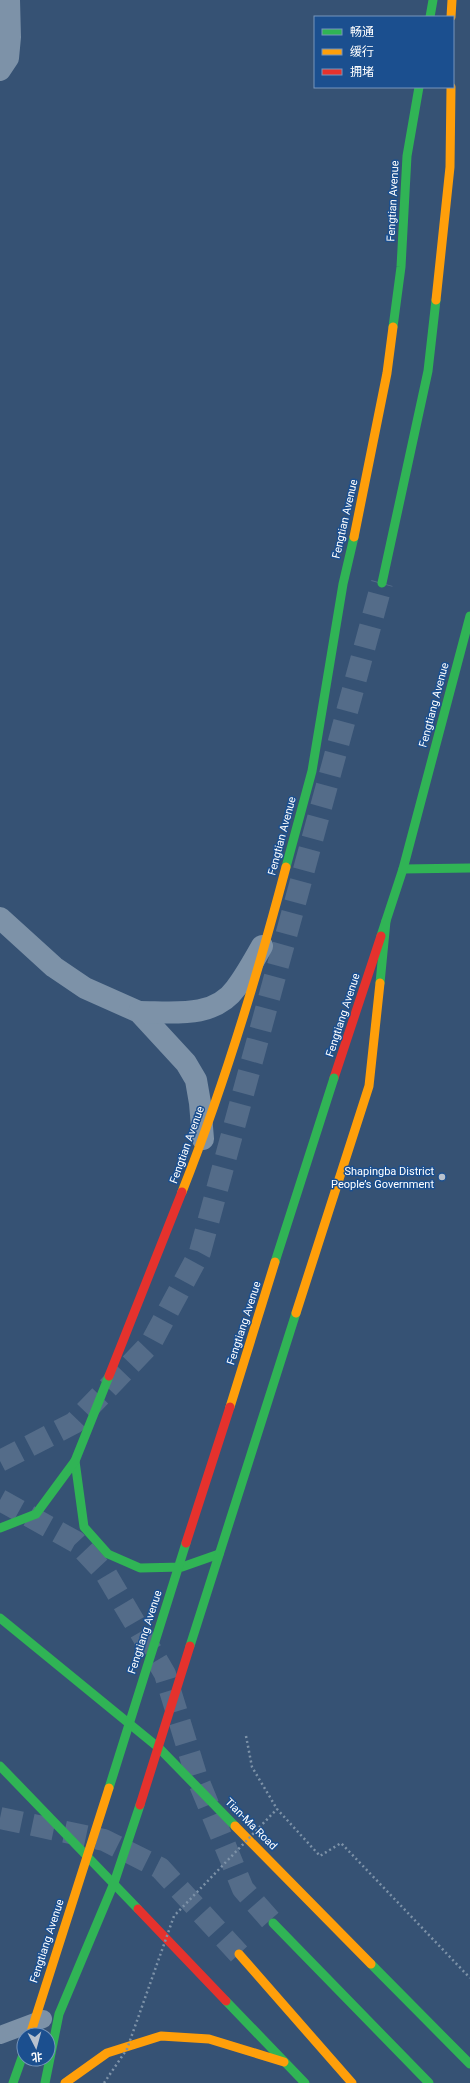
<svg xmlns="http://www.w3.org/2000/svg" width="470" height="2083" font-family="Roboto,'Noto Sans SC',sans-serif">
<style>
.lines{fill:none;stroke-linecap:round;stroke-linejoin:round}
.primary-tunnel{stroke:#546c89;stroke-width:22;stroke-dasharray:22 11;stroke-linecap:butt}
.path{stroke:#7d92a8;stroke-width:2.5;stroke-dasharray:2 3;stroke-linecap:butt}
.lane{stroke:#7d92a8;stroke-width:18}
.street{stroke:#7d92a8;stroke-width:22}
.fast{stroke:#30b455;stroke-width:9}
.slow{stroke:#ff9f0a;stroke-width:9}
.jam{stroke:#e5322d;stroke-width:9}
.path-bridge{stroke:#7d92a8;stroke-width:2.5;stroke-dasharray:2 3;stroke-linecap:butt}
.fast-bridge{stroke:#30b455;stroke-width:9}
.slow-bridge{stroke:#ff9f0a;stroke-width:9}
.jam-bridge{stroke:#e5322d;stroke-width:9}
.poi-dot{fill:#b9c2ce;stroke:#1b4f8f;stroke-width:1.5}
.labels{text-anchor:middle;dominant-baseline:central;stroke-width:3;stroke-linejoin:round;paint-order:stroke}
.street-label{font-size:11px;fill:#fff;stroke:#1b4f8f}
.poi-label{font-size:11px;fill:#fff;stroke:#1b4f8f;text-anchor:end}
</style>
<rect width="100%" height="100%" fill="#365274"/>
<g class="lines">
<g class="primary-tunnel">
<path d="M 0,1461 L 74,1423 L 151,1343 L 200,1252 L 382,583"/>
<path d="M 0,1500 L 76,1542 L 106,1574 L 165,1674 L 196,1775 L 243,1889 L 273,1923"/>
<path d="M 0,1818 L 104,1840 L 160,1868 L 239,1954"/>
</g>
<path class="path" d="M 246,1736 L 252,1767 L 277,1809 L 320,1856 L 341,1843 L 470,1978"/>
<path class="lane" d="M 0,2035 L 43,2019"/>
<g class="street">
<path d="M 0,70 L 8,58 L 10,37 L 9,0"/>
<path d="M 0,918 L 54,967 L 85,988 L 139,1012 L 186,1063 L 196,1080 L 200,1103 L 203,1139"/>
<path d="M 139,1012 C 172,1012 214,1019 236,988 C 246,975 254,960 262,946"/>
</g>
<g class="fast">
<path d="M 430,17 L 433,0"/>
<path d="M 393,327 L 401,267 L 407,156 L 419,87"/>
<path d="M 382,583 L 428,371 L 436,300"/>
<path d="M 286,867 L 312,771 L 343,584 L 354,537"/>
<path d="M 403,869 L 470,868"/>
<path d="M 381,936 L 403,869 L 470,616"/>
<path d="M 380,983 L 386,921"/>
<path d="M 75,1461 L 84,1527 L 108,1554 L 140,1568 L 182,1567 L 219,1554"/>
<path d="M 0,1528 L 36,1514 L 75,1461 L 109,1376"/>
<path d="M 0,1618 L 159,1748 L 235,1826"/>
<path d="M 190,1646 L 296,1313"/>
<path d="M 0,1766 L 138,1909"/>
<path d="M 273,1923 L 429,2083"/>
<path d="M 371,1964 L 470,2064"/>
<path d="M 226,2001 L 305,2083"/>
<path d="M 13,2083 L 24,2052"/>
<path d="M 45,2083 L 59,2014 L 114,1883 L 140,1805"/>
</g>
<g class="slow">
<path d="M 451,17 L 452,0"/>
<path d="M 436,300 L 450,167 L 451,87"/>
<path d="M 354,537 L 387,373 L 393,327"/>
<path d="M 182,1192 C 224,1086 257,977 286,867"/>
<path d="M 296,1313 L 369,1086 L 380,983"/>
<path d="M 235,1826 L 371,1964"/>
<path d="M 239,1954 L 352,2083"/>
<path d="M 65,2083 L 107,2053 L 161,2036 L 209,2039 L 284,2062"/>
</g>
<g class="jam">
<path d="M 334,1078 L 381,936"/>
<path d="M 109,1376 L 182,1192"/>
<path d="M 140,1805 L 190,1646"/>
<path d="M 138,1909 L 226,2001"/>
</g>
<path class="path-bridge" d="M 104,2083 L 127,2049 L 174,1916 L 277,1809"/>
<g class="fast-bridge">
<path d="M 275,1262 L 334,1078"/>
<path d="M 109,1788 L 186,1543"/>
</g>
<g class="slow-bridge">
<path d="M 230,1407 L 275,1262"/>
<path d="M 30,2035 L 109,1788"/>
</g>
<path class="jam-bridge" d="M 186,1543 L 230,1407"/>
</g>
<circle class="poi-dot" cx="442" cy="1177" r="4"/>
<g class="labels">
<g class="street-label">
<text transform="translate(393 201) rotate(-87)">Fengtian Avenue</text>
<text transform="translate(345 519) rotate(-77)">Fengtian Avenue</text>
<text transform="translate(434 705) rotate(-75)">Fengtiang Avenue</text>
<text transform="translate(282 836) rotate(-75)">Fengtian Avenue</text>
<text transform="translate(343 1015) rotate(-72)">Fengtiang Avenue</text>
<text transform="translate(187 1145) rotate(-70)">Fengtian Avenue</text>
<text transform="translate(244 1323) rotate(-72)">Fengtiang Avenue</text>
<text transform="translate(145 1632) rotate(-72)">Fengtiang Avenue</text>
<text transform="translate(251 1824) rotate(45)">Tian-Ma Road</text>
<text transform="translate(47 1941) rotate(-72)">Fengtiang Avenue</text>
</g>
<g class="poi-label">
<text x="434" y="1171">Shapingba District<tspan x="434" dy="13">People’s Government</tspan></text>
</g>
</g>
<rect x="314" y="16" width="140" height="72" fill="#1b4f8f" stroke="#7695bc"/>
<rect x="322" y="29" width="20" height="6" fill="#30b455" stroke="#7695bc"/>
<text x="350" y="36" font-size="12" fill="#ffffff">畅通</text>
<rect x="322" y="49" width="20" height="6" fill="#ff9f0a" stroke="#7695bc"/>
<text x="350" y="56" font-size="12" fill="#ffffff">缓行</text>
<rect x="322" y="69" width="20" height="6" fill="#e5322d" stroke="#7695bc"/>
<text x="350" y="76" font-size="12" fill="#ffffff">拥堵</text>
<g transform="translate(36 2047) rotate(174)"><circle r="19" fill="#1b4f8f" stroke="#7695bc"/>
<path d="M0-3L7 15L0 10L-7 15Z" fill="#b9c2ce"/>
<text y="-6" font-size="11" font-weight="bold" text-anchor="middle" fill="#ffffff">北</text>
</g>
</svg>
